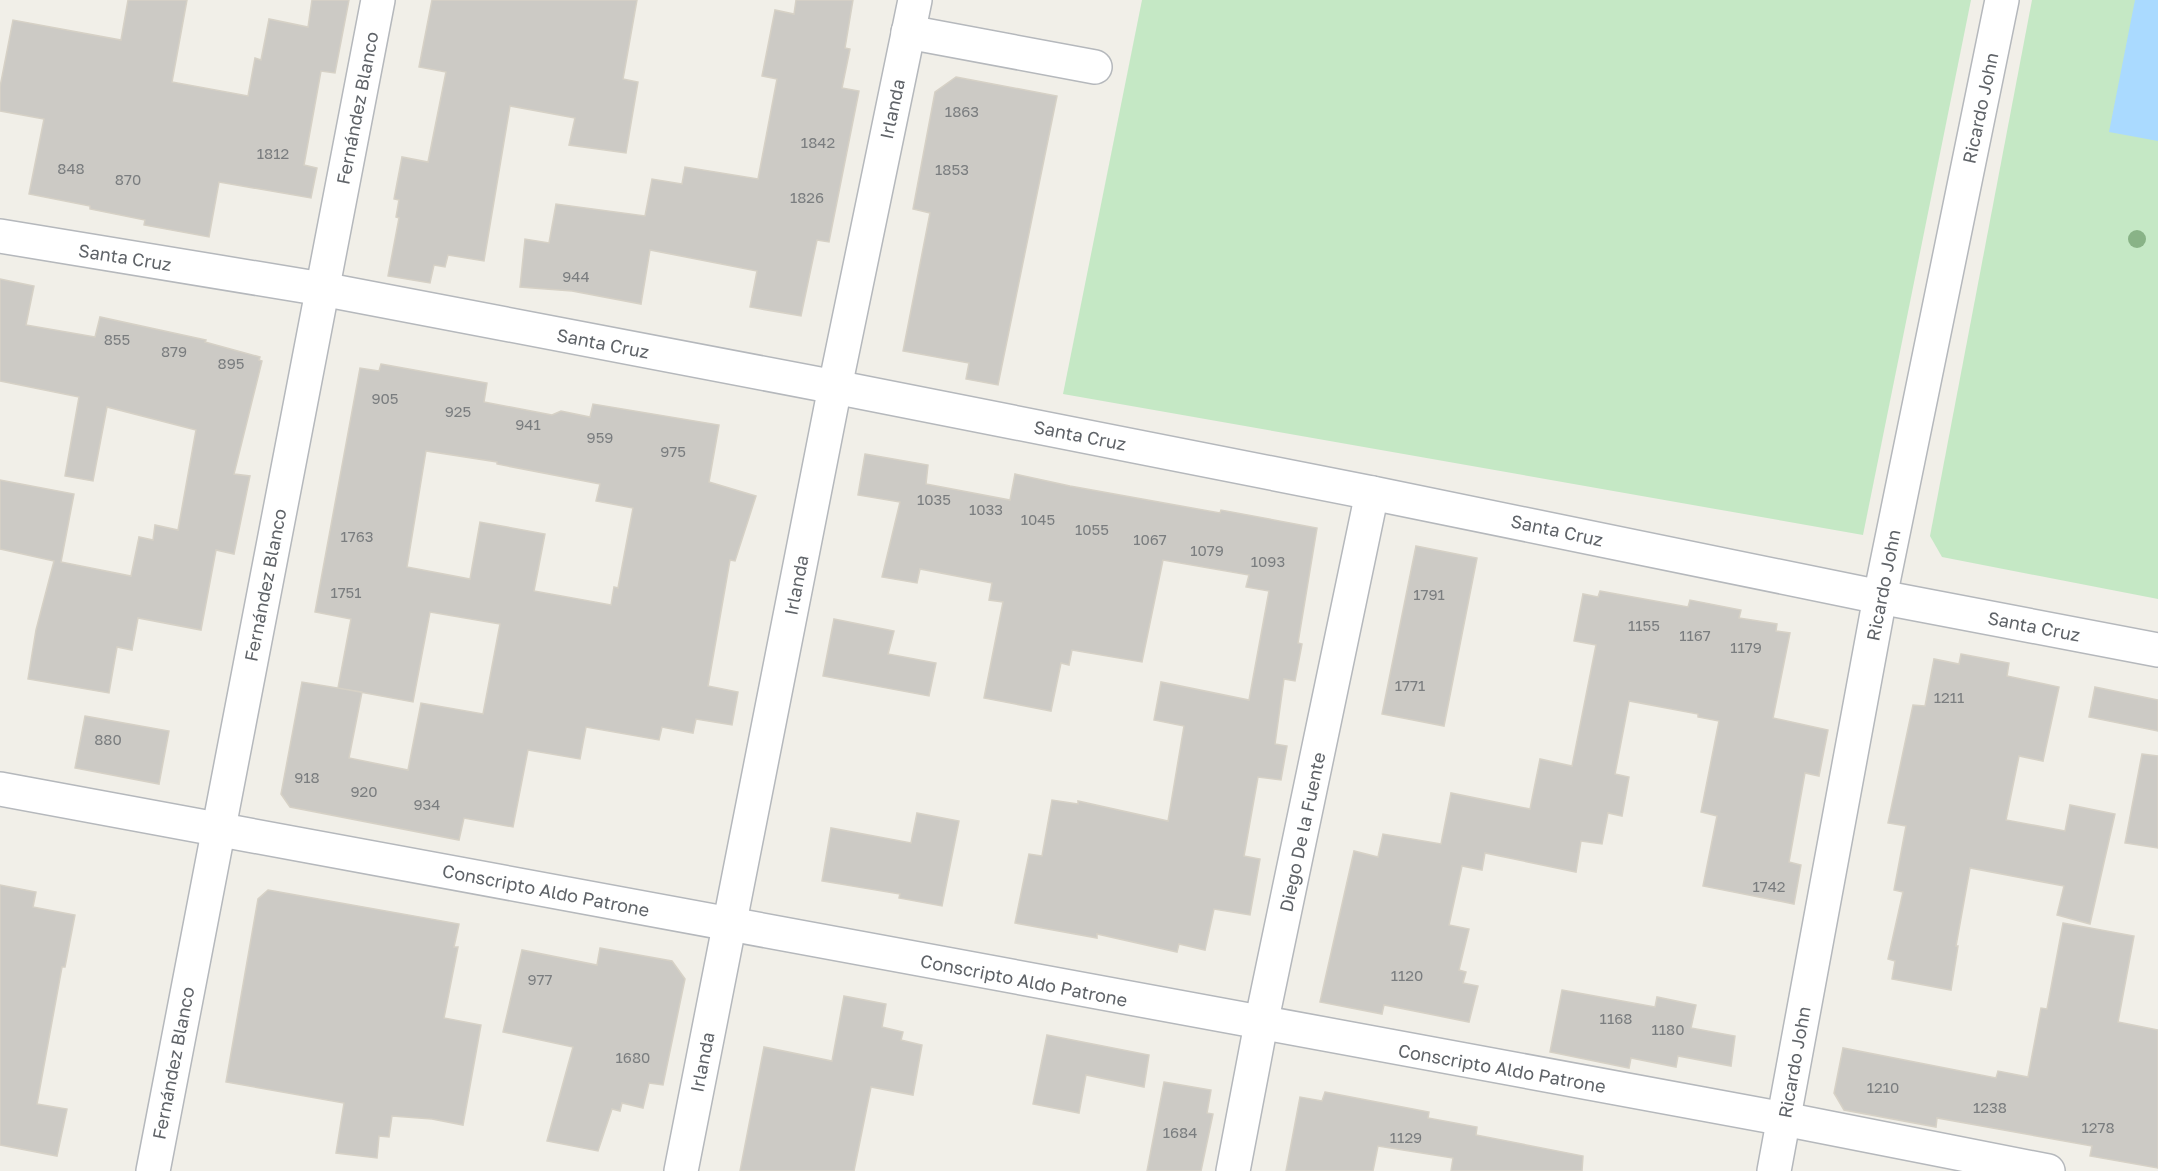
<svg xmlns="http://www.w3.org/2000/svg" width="2158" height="1171" font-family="'Golos Text',sans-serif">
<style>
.green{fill:#c5e8c5}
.water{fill:#aadaff}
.building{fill:#cccac5;stroke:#d6d1c6;stroke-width:1.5;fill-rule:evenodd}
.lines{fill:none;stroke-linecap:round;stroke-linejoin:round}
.minor-casing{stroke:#b5b8bc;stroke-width:36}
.minor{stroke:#fff;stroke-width:33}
.tree{fill:#89b387}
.labels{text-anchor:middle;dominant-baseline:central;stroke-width:5;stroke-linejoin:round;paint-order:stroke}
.number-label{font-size:15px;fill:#7a7d7f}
.street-label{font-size:18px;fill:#5f6368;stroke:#fff}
</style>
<rect width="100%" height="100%" fill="#f1efe8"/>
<g class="green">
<path d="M 1142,0 L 1971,0 L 1863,535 L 1063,394 Z"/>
<path d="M 2032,0 L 2158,0 L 2158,599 L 1942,557 L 1930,536 Z"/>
</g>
<path class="water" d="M 2135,0 L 2158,0 L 2158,141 L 2109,132 Z"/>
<g class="building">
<path d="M 128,0 L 187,0 L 172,82 L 248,96 L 255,58 L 261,60 L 269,19 L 308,27 L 312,0 L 349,0 L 335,73 L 321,71 L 304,165 L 317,168 L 311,198 L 219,182 L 209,237 L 144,225 L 145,220 L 90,209 L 90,206 L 29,194 L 44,119 L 0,111 L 0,87 L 13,20 L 121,40 Z"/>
<path d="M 432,0 L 637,0 L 623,79 L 638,82 L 626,153 L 569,145 L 575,118 L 510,106 L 484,261 L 448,255 L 445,267 L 434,265 L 430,283 L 388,276 L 399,218 L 396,217 L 399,200 L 394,199 L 402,157 L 428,162 L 446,72 L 419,67 Z"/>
<path d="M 796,0 L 853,0 L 845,48 L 850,49 L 842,88 L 859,91 L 829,242 L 817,240 L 801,316 L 750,307 L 757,271 L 650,250 L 641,304 L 572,291 L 520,287 L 525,239 L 549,243 L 556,204 L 645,216 L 652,179 L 682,184 L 685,167 L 758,179 L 777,79 L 762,76 L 775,10 L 794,14 Z"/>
<path d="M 956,77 L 1057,96 L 998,385 L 966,379 L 969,363 L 903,351 L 930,213 L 913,209 L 935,92 Z"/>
<path d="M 0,279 L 34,286 L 26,325 L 95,337 L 100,317 L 206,340 L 205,342 L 260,357 L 259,360 L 262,361 L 234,474 L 250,476 L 234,554 L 216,550 L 201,630 L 138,618 L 132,650 L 117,647 L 109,693 L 28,679 L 36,630 L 54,561 L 0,549 L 0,480 L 74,494 L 61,562 L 131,576 L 139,537 L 153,540 L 155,525 L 178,530 L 196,430 L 107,407 L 93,481 L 65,476 L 79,397 L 0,381 Z"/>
<path d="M 381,364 L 487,383 L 484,402 L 552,415 L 561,411 L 590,417 L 593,404 L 719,425 L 709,482 L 756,496 L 735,561 L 730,560 L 708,686 L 738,692 L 732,725 L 696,719 L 693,733 L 662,727 L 659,740 L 586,727 L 580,759 L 528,750 L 513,827 L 464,818 L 459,840 L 290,807 L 281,794 L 302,682 L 362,692 L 349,758 L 408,770 L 421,703 L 483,714 L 500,624 L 430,612 L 413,702 L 338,688 L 351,619 L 315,612 L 360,368 L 379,371 ZM 426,451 L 497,462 L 497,464 L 600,484 L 596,501 L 633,508 L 618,588 L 614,587 L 611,605 L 534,591 L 545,534 L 480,522 L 470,579 L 407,567 Z"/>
<path d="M 865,454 L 928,465 L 926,484 L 1010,500 L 1015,474 L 1070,486 L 1220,513 L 1221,510 L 1317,528 L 1298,643 L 1302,644 L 1295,681 L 1284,679 L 1275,744 L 1287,746 L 1281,780 L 1258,777 L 1244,856 L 1260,859 L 1250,915 L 1214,909 L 1205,950 L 1179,944 L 1177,952 L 1097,934 L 1097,938 L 1015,923 L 1029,854 L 1042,856 L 1052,800 L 1078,804 L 1078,801 L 1168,821 L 1184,726 L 1154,720 L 1161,682 L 1249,700 L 1269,591 L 1246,587 L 1249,575 L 1163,560 L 1142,662 L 1072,650 L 1069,665 L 1061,663 L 1051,711 L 984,698 L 1003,602 L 989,600 L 992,583 L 920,569 L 917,583 L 882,577 L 900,502 L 858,495 Z"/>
<path d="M 1416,546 L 1477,558 L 1444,726 L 1382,714 Z"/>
<path d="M 1600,591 L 1688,607 L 1690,600 L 1741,610 L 1739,618 L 1777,624 L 1776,631 L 1790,633 L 1773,718 L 1828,730 L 1819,776 L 1805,773 L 1789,862 L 1801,865 L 1794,904 L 1703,886 L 1717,816 L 1701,812 L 1719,721 L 1698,717 L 1698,714 L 1629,701 L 1615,774 L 1629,777 L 1622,816 L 1608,813 L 1602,844 L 1581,841 L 1576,872 L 1485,853 L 1482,870 L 1462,866 L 1449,925 L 1469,929 L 1459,970 L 1466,972 L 1463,983 L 1478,986 L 1469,1022 L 1384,1005 L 1382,1014 L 1320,1002 L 1354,851 L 1378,857 L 1383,834 L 1441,844 L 1451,793 L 1530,809 L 1540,759 L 1572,766 L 1596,645 L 1574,641 L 1583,594 L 1598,597 Z"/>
<path d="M 834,619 L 894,631 L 888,654 L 936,663 L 929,696 L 823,676 Z"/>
<path d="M 1961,654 L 2009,663 L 2007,676 L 2059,687 L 2043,761 L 2019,756 L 2006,820 L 2065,831 L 2070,805 L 2115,814 L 2090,924 L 2057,915 L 2064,886 L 1970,868 L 1956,946 L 1958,946 L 1951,990 L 1892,979 L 1895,961 L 1888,959 L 1903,892 L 1894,890 L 1906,826 L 1888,823 L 1913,705 L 1925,706 L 1934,659 L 1959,664 Z"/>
<path d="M 2095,687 L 2158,700 L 2158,731 L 2089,717 Z"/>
<path d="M 85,716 L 169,731 L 159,784 L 75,768 Z"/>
<path d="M 2142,754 L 2158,756 L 2158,848 L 2125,843 Z"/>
<path d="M 917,813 L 959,821 L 942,906 L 899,898 L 900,894 L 822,881 L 831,828 L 911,843 Z"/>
<path d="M 0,885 L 36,892 L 33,907 L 75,915 L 65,967 L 62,967 L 37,1104 L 67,1109 L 57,1156 L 0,1145 Z"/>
<path d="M 268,890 L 459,924 L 454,947 L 458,947 L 444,1018 L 481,1025 L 463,1125 L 432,1119 L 392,1116 L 389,1137 L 379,1136 L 377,1158 L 336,1153 L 344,1103 L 226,1082 L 258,899 Z"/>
<path d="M 2063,923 L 2134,936 L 2118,1022 L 2158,1030 L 2158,1168 L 2090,1156 L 2092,1146 L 1937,1118 L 1936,1127 L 1844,1110 L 1834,1093 L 1843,1048 L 1996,1078 L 1998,1071 L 2028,1077 L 2041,1008 L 2047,1009 Z"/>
<path d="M 600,948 L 672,961 L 685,979 L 663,1085 L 649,1083 L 643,1108 L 622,1103 L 620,1111 L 612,1109 L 598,1151 L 547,1141 L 573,1047 L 503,1032 L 522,950 L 597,965 Z"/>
<path d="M 1562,990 L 1655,1007 L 1657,997 L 1696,1005 L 1691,1028 L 1735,1036 L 1731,1066 L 1678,1056 L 1676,1067 L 1631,1058 L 1629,1068 L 1550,1052 Z"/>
<path d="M 844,996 L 886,1004 L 882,1027 L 903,1032 L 901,1040 L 922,1045 L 913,1095 L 871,1087 L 854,1171 L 740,1171 L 764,1047 L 832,1061 Z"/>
<path d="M 1047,1035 L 1149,1055 L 1144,1087 L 1086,1075 L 1079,1113 L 1033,1104 Z"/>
<path d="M 1164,1082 L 1211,1090 L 1207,1113 L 1213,1114 L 1201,1171 L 1147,1171 Z"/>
<path d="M 1325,1092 L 1429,1112 L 1428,1118 L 1477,1127 L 1476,1135 L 1583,1156 L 1582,1171 L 1451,1171 L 1453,1158 L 1378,1146 L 1373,1171 L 1286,1171 L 1300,1097 L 1322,1101 Z"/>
</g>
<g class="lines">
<g class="minor-casing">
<g id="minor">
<path d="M 908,32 L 1095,67"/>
<path d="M 0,236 L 322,289 L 835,387 L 1372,493 L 1880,597 L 2158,650"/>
<path d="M 0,789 L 1784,1119 L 2048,1171"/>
<path d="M 153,1171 L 378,0"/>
<path d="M 681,1171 L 835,387 L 915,0"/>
<path d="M 1233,1171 L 1261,1024 L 1372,493"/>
<path d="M 1774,1171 L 1880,597 L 2002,0"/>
</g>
</g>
<use href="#minor" class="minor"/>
</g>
<circle class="tree" cx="2137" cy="239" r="9"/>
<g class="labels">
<g class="number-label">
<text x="962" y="111">1863</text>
<text x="818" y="142">1842</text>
<text x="273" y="153">1812</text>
<text x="71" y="168">848</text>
<text x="952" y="169">1853</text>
<text x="128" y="179">870</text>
<text x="807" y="197">1826</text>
<text x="576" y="276">944</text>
<text x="117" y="339">855</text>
<text x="174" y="351">879</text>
<text x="231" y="363">895</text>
<text x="385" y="398">905</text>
<text x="458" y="411">925</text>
<text x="528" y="424">941</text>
<text x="600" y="437">959</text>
<text x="673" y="451">975</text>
<text x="934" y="499">1035</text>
<text x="986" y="509">1033</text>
<text x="1038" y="519">1045</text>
<text x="1092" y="529">1055</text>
<text x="357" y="536">1763</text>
<text x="1150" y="539">1067</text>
<text x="1207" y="550">1079</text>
<text x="1268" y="561">1093</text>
<text x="346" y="592">1751</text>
<text x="1429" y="594">1791</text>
<text x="1644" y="625">1155</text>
<text x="1695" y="635">1167</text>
<text x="1746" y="647">1179</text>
<text x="1410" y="685">1771</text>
<text x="1949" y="697">1211</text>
<text x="108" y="739">880</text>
<text x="307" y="777">918</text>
<text x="364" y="791">920</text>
<text x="427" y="804">934</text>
<text x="1769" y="886">1742</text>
<text x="1407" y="975">1120</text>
<text x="540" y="979">977</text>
<text x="1616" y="1018">1168</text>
<text x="1668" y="1029">1180</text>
<text x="633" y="1057">1680</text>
<text x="1883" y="1087">1210</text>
<text x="1990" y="1107">1238</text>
<text x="2098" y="1127">1278</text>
<text x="1180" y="1132">1684</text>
<text x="1406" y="1137">1129</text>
</g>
<g class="street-label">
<text transform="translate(357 108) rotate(-79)">Fernández Blanco</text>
<text transform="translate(1980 108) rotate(-78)">Ricardo John</text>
<text transform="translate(892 109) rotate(-78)">Irlanda</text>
<text transform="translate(125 257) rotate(9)">Santa Cruz</text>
<text transform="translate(603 343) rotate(11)">Santa Cruz</text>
<text transform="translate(1080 435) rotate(11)">Santa Cruz</text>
<text transform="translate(1557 530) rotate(12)">Santa Cruz</text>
<text transform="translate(265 585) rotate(-79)">Fernández Blanco</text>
<text transform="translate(796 585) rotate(-79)">Irlanda</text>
<text transform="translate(1883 585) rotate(-79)">Ricardo John</text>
<text transform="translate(2034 626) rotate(11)">Santa Cruz</text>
<text transform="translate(1302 832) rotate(-78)">Diego De la Fuente</text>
<text transform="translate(546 890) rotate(11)">Conscripto Aldo Patrone</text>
<text transform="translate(1024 980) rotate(11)">Conscripto Aldo Patrone</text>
<text transform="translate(702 1062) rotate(-79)">Irlanda</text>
<text transform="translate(1794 1062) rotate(-80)">Ricardo John</text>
<text transform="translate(173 1063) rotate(-79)">Fernández Blanco</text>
<text transform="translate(1502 1068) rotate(10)">Conscripto Aldo Patrone</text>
</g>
</g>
</svg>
